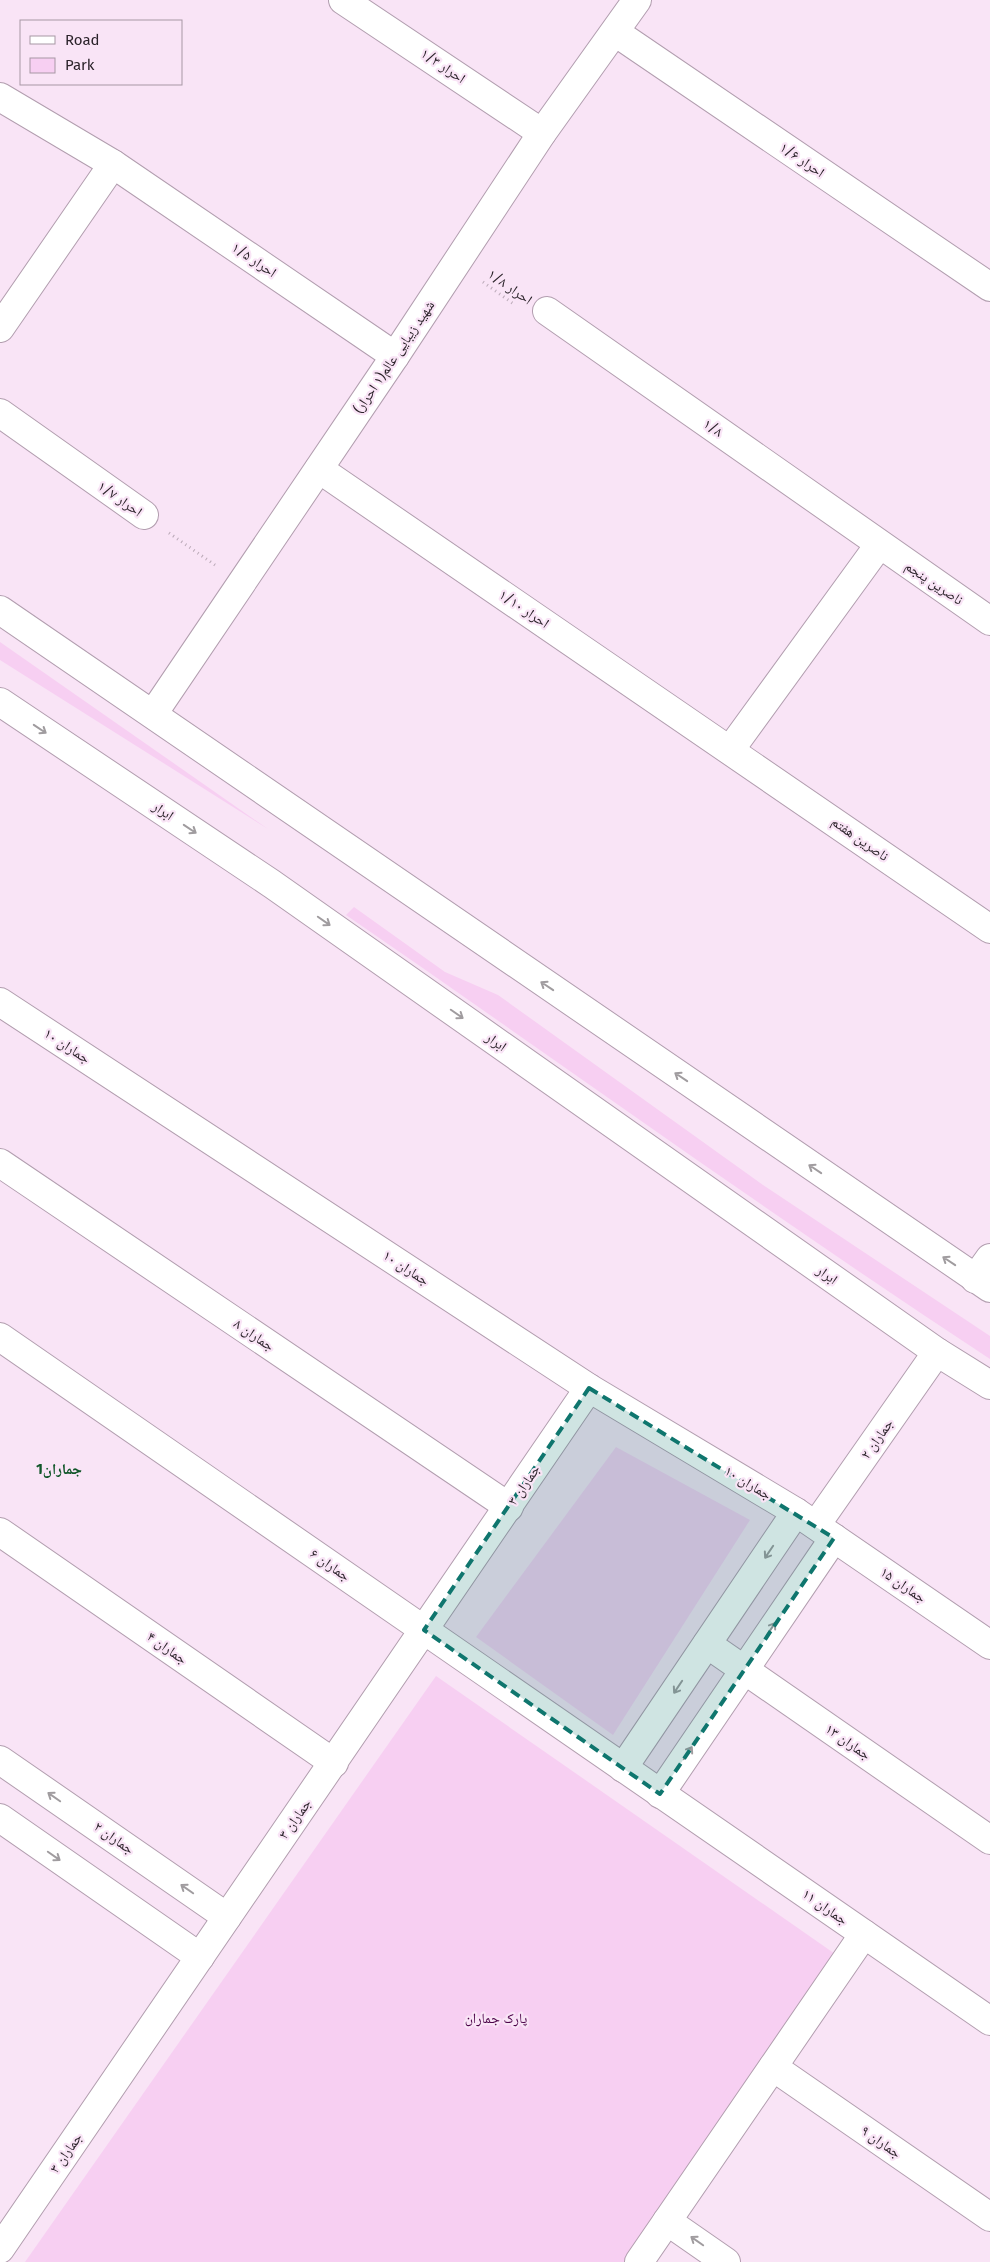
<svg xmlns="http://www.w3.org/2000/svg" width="990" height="2262" font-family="'Fira Sans','Noto Naskh Arabic',sans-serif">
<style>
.green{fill:#f7cff2}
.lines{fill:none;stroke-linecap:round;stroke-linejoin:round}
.street-casing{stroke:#b29eaf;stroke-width:30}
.secondary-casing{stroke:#b29eaf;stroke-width:30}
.path{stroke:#baa9b7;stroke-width:3;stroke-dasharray:1 4;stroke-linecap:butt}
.street{stroke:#fff;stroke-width:28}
.secondary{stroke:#fff;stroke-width:28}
.oneway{stroke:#a09c9f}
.marked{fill:#0f766e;fill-opacity:0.2;stroke:#0f766e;stroke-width:4;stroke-dasharray:10 6;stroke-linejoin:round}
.labels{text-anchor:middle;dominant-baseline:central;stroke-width:4.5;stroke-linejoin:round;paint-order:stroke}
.street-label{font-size:14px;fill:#2b232a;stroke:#f9e4f6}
.park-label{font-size:14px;fill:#4b0348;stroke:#f9e4f6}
.neighbourhood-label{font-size:15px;font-weight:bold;fill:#105629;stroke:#f9e4f6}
</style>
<rect width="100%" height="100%" fill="#f9e4f6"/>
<g class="green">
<path d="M 0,642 L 268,829 L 0,660 Z"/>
<path d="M 354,907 L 445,972 L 498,995 L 763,1185 L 990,1336 L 990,1359 C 772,1216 561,1063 346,915 Z"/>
<path d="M 616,1447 L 750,1520 L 613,1735 L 476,1637 Z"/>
<path d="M 436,1676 L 838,1956 L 625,2262 L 25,2262 Z"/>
</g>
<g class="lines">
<g class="street-casing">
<g id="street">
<path d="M 343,0 L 542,133"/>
<path d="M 615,32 L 990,287"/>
<path d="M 0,97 L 113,164 L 395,356"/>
<path d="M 547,311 L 990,621"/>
<path d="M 0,328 L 113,164"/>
<path d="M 0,413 L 144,515"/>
<path d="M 319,469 L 990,929"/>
<path d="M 153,714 L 395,356 L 542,133 L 637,0"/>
<path d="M 730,750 L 879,545"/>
<path d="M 0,1002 L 589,1388 L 796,1512 L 990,1645"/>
<path d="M 0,1163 L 509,1507"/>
<path d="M 0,1337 L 990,2021"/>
<path d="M 816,1525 L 937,1352"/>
<path d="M 0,1532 L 334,1763"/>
<path d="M 707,1644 L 990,1840"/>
<path d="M 0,1760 L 227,1917"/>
<path d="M 623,1768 L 796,1512"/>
<path d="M 660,1794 L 834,1538"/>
<path d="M 0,1818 L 200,1957"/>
<path d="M 773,2067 L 990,2217"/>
<path d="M 667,2221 L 726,2262"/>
<path d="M 0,2249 L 589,1388"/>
<path d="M 639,2262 L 864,1934"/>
</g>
</g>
<g class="secondary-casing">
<g id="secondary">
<path d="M 0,610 L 990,1288"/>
<path d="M 0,702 L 272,884 L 937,1352 L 990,1385"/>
<path d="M 975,1279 L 990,1258"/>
</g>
</g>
<g class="path">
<path d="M 483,282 L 515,305"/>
<path d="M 169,533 L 215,565"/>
</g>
<use href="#street" class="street"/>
<use href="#secondary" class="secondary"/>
</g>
<defs><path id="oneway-shaft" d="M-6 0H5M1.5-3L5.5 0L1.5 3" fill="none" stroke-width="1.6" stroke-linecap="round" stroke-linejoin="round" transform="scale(1.25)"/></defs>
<g class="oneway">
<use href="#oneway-shaft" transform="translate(40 729) rotate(34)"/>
<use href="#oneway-shaft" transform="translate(190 829) rotate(34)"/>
<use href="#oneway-shaft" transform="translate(324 921) rotate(35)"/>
<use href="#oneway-shaft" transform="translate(547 986) rotate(-146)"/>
<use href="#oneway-shaft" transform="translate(457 1014) rotate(35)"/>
<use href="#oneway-shaft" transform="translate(681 1077) rotate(-146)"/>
<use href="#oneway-shaft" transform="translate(815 1169) rotate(-146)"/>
<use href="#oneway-shaft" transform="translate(949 1261) rotate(-146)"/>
<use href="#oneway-shaft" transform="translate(769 1552) rotate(124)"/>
<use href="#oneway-shaft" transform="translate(771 1629) rotate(-56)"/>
<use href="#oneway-shaft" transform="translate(678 1687) rotate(124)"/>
<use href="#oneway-shaft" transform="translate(688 1753) rotate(-56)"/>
<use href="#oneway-shaft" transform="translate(54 1797) rotate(-145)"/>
<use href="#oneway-shaft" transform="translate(54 1856) rotate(35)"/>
<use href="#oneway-shaft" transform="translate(187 1889) rotate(-145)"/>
<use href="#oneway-shaft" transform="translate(697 2241) rotate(-145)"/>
</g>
<path class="marked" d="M 589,1388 L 834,1538 L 660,1794 L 424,1630 Z"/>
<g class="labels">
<g class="street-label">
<text transform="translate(443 66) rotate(34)">۱/۳ احرار</text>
<text transform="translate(802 160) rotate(34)">۱/۶ احرار</text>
<text transform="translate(254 260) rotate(34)">۱/۵ احرار</text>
<text transform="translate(510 287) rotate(35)">۱/۸ احرار</text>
<text transform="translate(394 357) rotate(-56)">شهید زیبایی عالم(۱ احرار)</text>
<text transform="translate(713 428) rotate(35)">۱/۸</text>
<text transform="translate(120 499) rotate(35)">۱/۷ احرار</text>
<text transform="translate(934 583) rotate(34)">ناصرین پنجم</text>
<text transform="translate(524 609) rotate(34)">۱/۱۰ احرار</text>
<text transform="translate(163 811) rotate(34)">ابرار</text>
<text transform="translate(860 839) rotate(35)">ناصرین هفتم</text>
<text transform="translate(496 1042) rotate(35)">ابرار</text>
<text transform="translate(67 1046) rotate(33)">جماران ۱۰</text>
<text transform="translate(406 1268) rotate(33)">جماران ۱۰</text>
<text transform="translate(827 1275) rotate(35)">ابرار</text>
<text transform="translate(254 1335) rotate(34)">جماران ۸</text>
<text transform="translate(877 1439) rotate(-55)">جماران ۲</text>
<text transform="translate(748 1483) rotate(31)">جماران ۱۰</text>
<text transform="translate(524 1485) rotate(-56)">جماران ۳</text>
<text transform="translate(330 1565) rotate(35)">جماران ۶</text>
<text transform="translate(903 1585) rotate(34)">جماران ۱۵</text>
<text transform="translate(167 1648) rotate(35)">جماران ۴</text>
<text transform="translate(848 1742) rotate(35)">جماران ۱۳</text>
<text transform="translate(295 1819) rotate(-55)">جماران ۳</text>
<text transform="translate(114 1838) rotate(35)">جماران ۲</text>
<text transform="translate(825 1907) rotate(35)">جماران ۱۱</text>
<text transform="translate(881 2142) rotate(35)">جماران ۹</text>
<text transform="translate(66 2153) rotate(-55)">جماران ۳</text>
</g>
<g class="park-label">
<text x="496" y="2018">پارک جماران</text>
</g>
<g class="neighbourhood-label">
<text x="59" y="1469">جماران1</text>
</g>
</g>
<rect x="20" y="20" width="162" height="65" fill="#f9e4f6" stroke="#a797a4"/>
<rect x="30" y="36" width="25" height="8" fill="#ffffff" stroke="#a797a4"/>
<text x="65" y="45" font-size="15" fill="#2b232a">Road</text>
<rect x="30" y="58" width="25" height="15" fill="#f7cff2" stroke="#a797a4"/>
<text x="65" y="70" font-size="15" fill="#2b232a">Park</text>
</svg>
